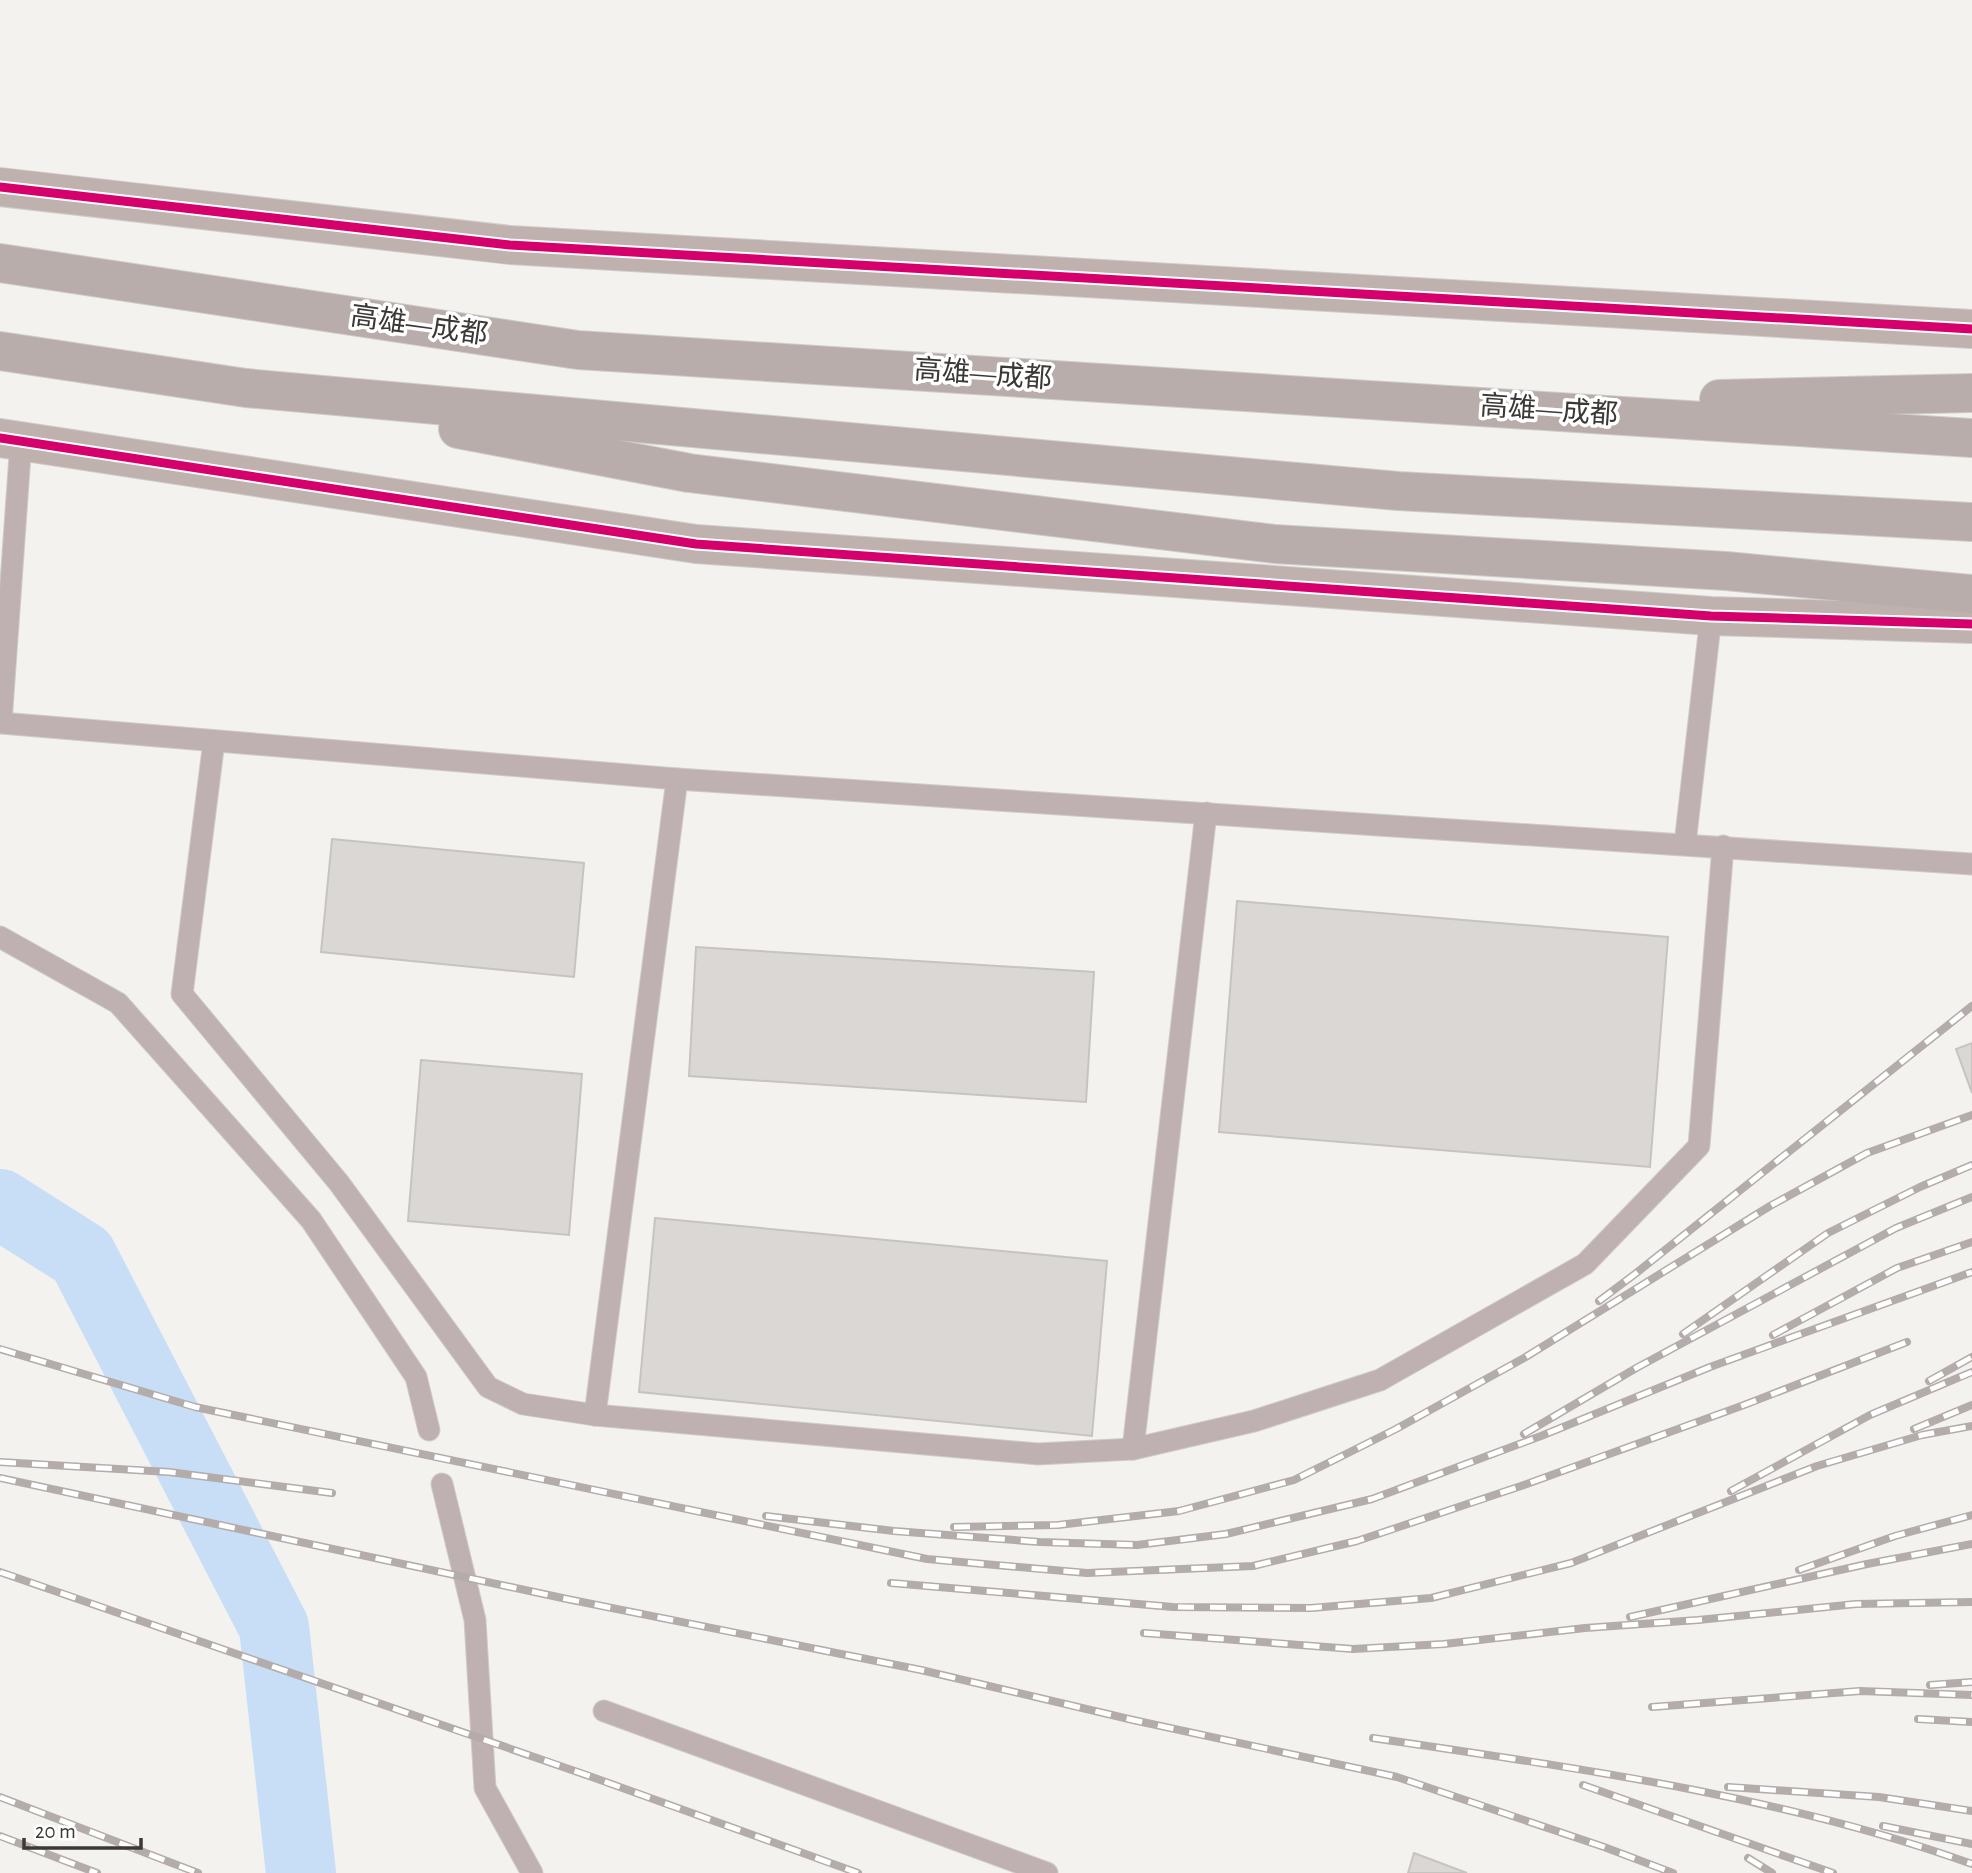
<svg xmlns="http://www.w3.org/2000/svg" width="1972" height="1873" font-family="'Alegreya Sans','Noto Sans SC',sans-serif">
<style>
.lines{fill:none;stroke-linecap:round;stroke-linejoin:round}
.river{stroke:#c8def6;stroke-width:70}
.building{fill:#dad7d5;stroke:#c6c4c1;stroke-width:2}
.lane-casing{stroke:#cecdca;stroke-width:23}
.secondary-casing{stroke:#cecdca;stroke-width:40}
.highway-casing{stroke:#cecdca;stroke-width:40}
.lane{stroke:#bfb1b1;stroke-width:21}
.secondary{stroke:#beb1ae;stroke-width:38}
.highway{stroke:#b9adac;stroke-width:38}
.rail-casing{stroke:#b3acaa;stroke-width:8}
.rail{stroke:#fff;stroke-width:5;stroke-dasharray:16;stroke-linecap:butt}
.cycleway-casing{stroke:#fff;stroke-width:13}
.cycleway{stroke:#d6006c;stroke-width:9}
.labels{text-anchor:middle;dominant-baseline:central;stroke-width:7;stroke-linejoin:round;paint-order:stroke}
.street-label{font-size:28px;fill:#3b3936;stroke:#fff}
</style>
<rect width="100%" height="100%" fill="#f4f2ee"/>
<g class="lines">
<path class="river" d="M 0,1204 L 82,1256 L 274,1627 L 301,1873"/>
</g>
<g class="building">
<path d="M 332,839 L 584,863 L 574,977 L 321,952 Z"/>
<path d="M 1237,901 L 1668,937 L 1650,1167 L 1219,1132 Z"/>
<path d="M 696,947 L 1094,972 L 1086,1102 L 689,1076 Z"/>
<path d="M 1972,1043 L 1972,1093 L 1956,1049 Z"/>
<path d="M 421,1060 L 582,1074 L 569,1235 L 408,1221 Z"/>
<path d="M 655,1218 L 1107,1261 L 1092,1436 L 639,1392 Z"/>
<path d="M 1414,1853 L 1467,1873 L 1408,1873 Z"/>
</g>
<g class="lines">
<g class="lane-casing">
<g id="lane">
<path d="M 21,441 L 1,723 L 677,779 L 1972,864"/>
<path d="M 214,741 L 182,994 L 339,1183 L 488,1387 L 523,1404 L 595,1415 L 1038,1454 L 1133,1449 L 1254,1421 L 1380,1380 L 1585,1264 L 1699,1146 L 1723,846"/>
<path d="M 1685,844 L 1711,616"/>
<path d="M 0,937 L 118,1003 L 311,1220 L 416,1377 L 429,1430"/>
<path d="M 595,1415 L 677,779"/>
<path d="M 1133,1449 L 1206,813"/>
<path d="M 442,1484 L 475,1620 L 485,1788 L 532,1873"/>
<path d="M 604,1711 L 1047,1873"/>
</g>
</g>
<g class="secondary-casing">
<g id="secondary">
<path d="M 0,187 L 510,245 L 1972,329"/>
<path d="M 0,438 L 696,544 L 1711,616 L 1972,624"/>
</g>
</g>
<g class="highway-casing">
<g id="highway">
<path d="M 0,263 L 578,350 L 1972,438"/>
<path d="M 0,351 L 246,388 L 1398,491 L 1972,522"/>
<path d="M 1719,399 L 1972,393"/>
<path d="M 458,429 L 689,473 L 1275,544 L 1726,571 L 1972,594"/>
</g>
</g>
<use href="#lane" class="lane"/>
<use href="#secondary" class="secondary"/>
<use href="#highway" class="highway"/>
<g class="rail-casing">
<g id="rail">
<path d="M 1599,1301 L 1635,1274 L 1972,1006"/>
<path d="M 1683,1334 L 1828,1233 L 1920,1187 L 1972,1165"/>
<path d="M 1773,1335 L 1897,1268 L 1972,1242"/>
<path d="M 0,1349 L 195,1407 L 927,1559 L 1087,1573 L 1253,1566 L 1357,1541 L 1521,1486 L 1744,1405 L 1907,1342"/>
<path d="M 1929,1381 L 1972,1357"/>
<path d="M 1914,1429 L 1972,1405"/>
<path d="M 1524,1434 L 1638,1367 L 1896,1228 L 1972,1197"/>
<path d="M 0,1462 L 169,1472 L 332,1493"/>
<path d="M 0,1478 L 567,1599 L 921,1670 L 1133,1720 L 1397,1777 L 1604,1847 L 1673,1873"/>
<path d="M 1731,1491 L 1870,1415 L 1972,1372"/>
<path d="M 766,1516 L 894,1531 L 1040,1542 L 1137,1545 L 1226,1534 L 1372,1499 L 1541,1436 L 1710,1367 L 1972,1272"/>
<path d="M 954,1527 L 1058,1525 L 1179,1511 L 1294,1480 L 1396,1429 L 1524,1358 L 1770,1206 L 1867,1153 L 1972,1115"/>
<path d="M 1799,1570 L 1895,1536 L 1972,1515"/>
<path d="M 0,1572 L 592,1777 L 858,1873"/>
<path d="M 891,1583 L 1173,1607 L 1311,1608 L 1431,1598 L 1571,1563 L 1817,1466 L 1922,1435 L 1972,1426"/>
<path d="M 1630,1617 L 1867,1564 L 1972,1544"/>
<path d="M 1144,1633 L 1353,1649 L 1444,1644 L 1585,1628 L 1698,1620 L 1856,1604 L 1972,1602"/>
<path d="M 1930,1685 L 1972,1682"/>
<path d="M 1652,1707 L 1860,1691 L 1972,1695"/>
<path d="M 1918,1719 L 1972,1722"/>
<path d="M 1373,1738 C 1575,1768 1779,1795 1972,1864"/>
<path d="M 1583,1785 L 1833,1873"/>
<path d="M 1728,1787 L 1879,1797 L 1972,1811"/>
<path d="M 0,1797 L 198,1873"/>
<path d="M 1883,1826 L 1972,1844"/>
<path d="M 0,1836 L 97,1873"/>
<path d="M 1748,1858 L 1772,1873"/>
</g>
</g>
<use href="#rail" class="rail"/>
<g class="cycleway-casing">
<g id="cycleway">
<path d="M 0,187 L 510,245 L 1972,329"/>
<path d="M 0,438 L 696,544 L 1711,616 L 1972,624"/>
</g>
</g>
<use href="#cycleway" class="cycleway"/>
</g>
<g class="labels">
<g class="street-label">
<text transform="translate(419 326) rotate(8)">高雄—成都</text>
<text transform="translate(983 375) rotate(4)">高雄—成都</text>
<text transform="translate(1549 411) rotate(4)">高雄—成都</text>
</g>
</g>
<path d="M24 1838v10h117v-10" fill="none" stroke="#3b3936" stroke-width="3.5"/>
<text x="35" y="1838" font-size="21" fill="#3b3936" stroke="#ffffff" stroke-width="5" paint-order="stroke">20 m</text>
</svg>
